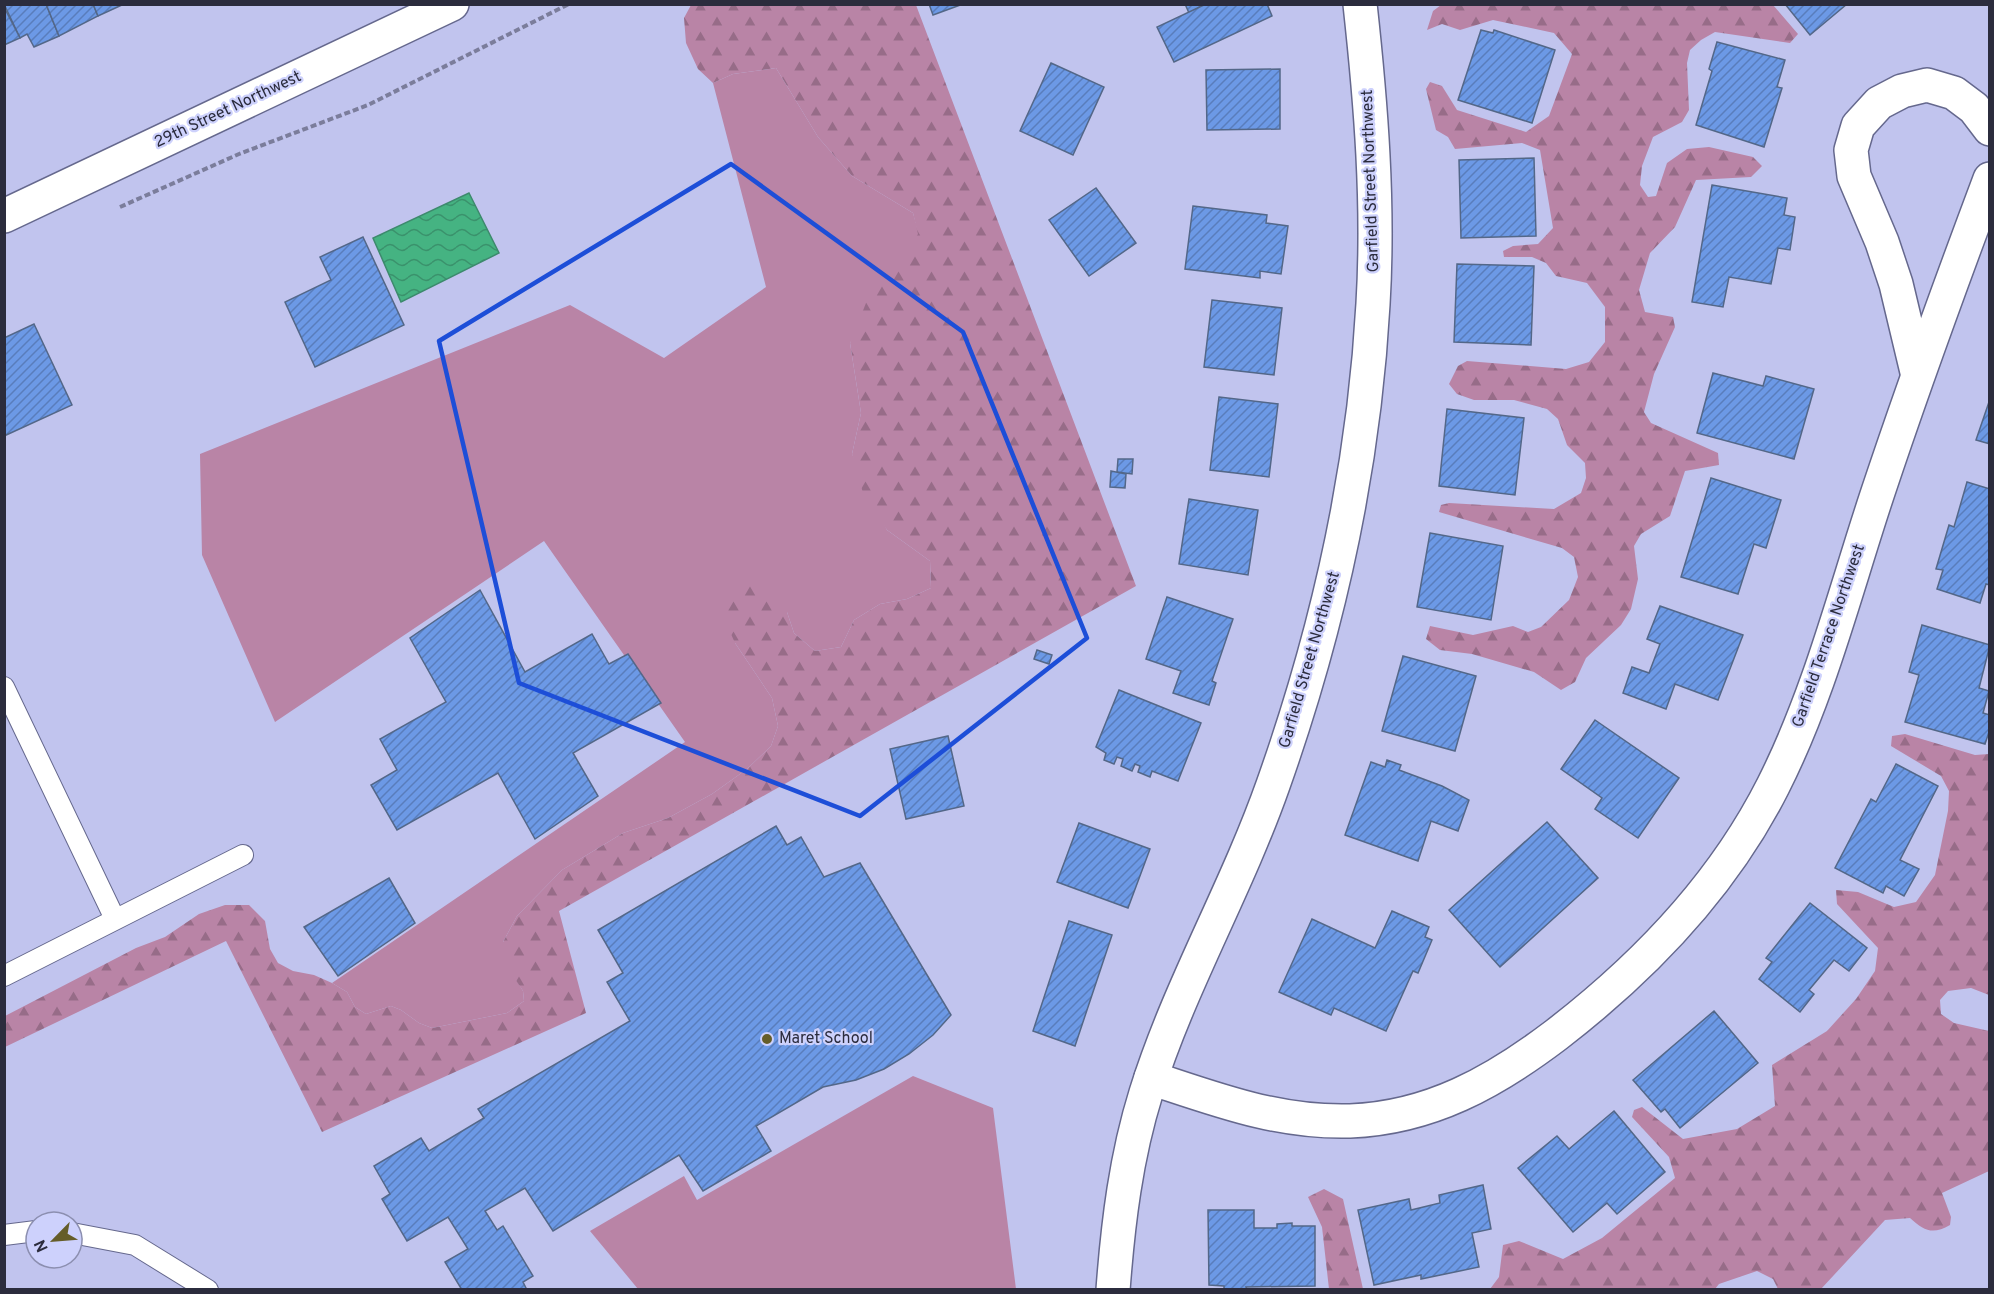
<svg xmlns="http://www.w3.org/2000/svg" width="1994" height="1294" font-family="Overpass,sans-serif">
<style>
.green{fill:#b984a6}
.forest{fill:url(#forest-firs)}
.water{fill:url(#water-waves);stroke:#3d8a6d;stroke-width:1.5}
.building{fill:url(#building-hatch);stroke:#536788;stroke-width:1.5}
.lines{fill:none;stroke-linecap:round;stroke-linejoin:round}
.service-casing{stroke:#65688d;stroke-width:22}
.minor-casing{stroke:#65688d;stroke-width:36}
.path{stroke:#7b7d9b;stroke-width:4;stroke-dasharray:6 3;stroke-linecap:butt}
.service{stroke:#fff;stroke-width:20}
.minor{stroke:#fff;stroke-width:33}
.marked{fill:none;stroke:#1d4ed8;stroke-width:4.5;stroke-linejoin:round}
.poi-dot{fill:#655d29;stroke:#cdd1fc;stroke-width:2}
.labels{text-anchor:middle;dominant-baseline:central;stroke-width:4.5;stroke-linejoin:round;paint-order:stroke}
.street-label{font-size:16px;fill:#2b2c3d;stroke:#cdd1fc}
.poi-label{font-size:16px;fill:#2b2c3d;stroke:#cdd1fc;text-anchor:start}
</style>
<defs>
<pattern id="forest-firs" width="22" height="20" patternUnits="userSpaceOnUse" patternTransform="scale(1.5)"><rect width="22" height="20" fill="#b984a6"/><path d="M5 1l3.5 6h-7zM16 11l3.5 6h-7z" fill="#976c88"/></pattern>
<pattern id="water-waves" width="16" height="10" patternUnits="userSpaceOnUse" patternTransform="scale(1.5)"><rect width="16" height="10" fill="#45b382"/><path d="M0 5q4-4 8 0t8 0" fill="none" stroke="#3a926c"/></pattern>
<pattern id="building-hatch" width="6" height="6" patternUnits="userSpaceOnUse" patternTransform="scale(1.5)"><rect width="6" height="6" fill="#6c99e6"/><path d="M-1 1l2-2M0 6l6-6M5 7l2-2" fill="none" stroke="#597dbc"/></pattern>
</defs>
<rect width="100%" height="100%" fill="#c1c4ee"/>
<g class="green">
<path d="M 776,68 L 818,137 L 852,176 L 913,213 L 919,234 L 850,343 L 861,413 L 852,454 L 887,530 L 930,561 L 931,588 L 907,599 L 880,604 L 854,620 L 841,647 L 815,651 L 794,633 L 787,612 L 735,643 L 772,698 L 778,726 L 771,746 L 747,769 L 712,794 L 668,818 L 623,833 L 562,870 L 517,916 L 503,942 L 514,976 L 523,991 L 524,1001 L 507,1013 L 432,1028 L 419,1023 L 401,1010 L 391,1006 L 366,1014 L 355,1007 L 347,992 L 332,983 L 685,742 L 544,541 L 275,722 L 202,555 L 200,454 L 570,305 L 664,358 L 766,287 L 713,83 L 733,74 Z"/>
<path d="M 913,1076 L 993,1108 L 1016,1289 L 638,1289 L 590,1231 L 684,1176 L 697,1200 Z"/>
</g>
<g class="forest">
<path d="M 691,5 L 916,5 L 1136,586 L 559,911 L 586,1013 L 322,1132 L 226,941 L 5,1047 L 5,1016 L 136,948 L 165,937 L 199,914 L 225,905 L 249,905 L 265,921 L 270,949 L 278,963 L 293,971 L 314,975 L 332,983 L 347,992 L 355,1007 L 366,1014 L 391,1006 L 401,1010 L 419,1023 L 432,1028 L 507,1013 L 524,1001 L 523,991 L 502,959 L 503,942 L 517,916 L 562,870 L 623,833 L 668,818 L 712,794 L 747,769 L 771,746 L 778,726 L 772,698 L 735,643 L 723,616 L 733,588 L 757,584 L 775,593 L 787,612 L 794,633 L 815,651 L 841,647 L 854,620 L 880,604 L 907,599 L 931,588 L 930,561 L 887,530 L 863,493 L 852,454 L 861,413 L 850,343 L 866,303 L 901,261 L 918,234 L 913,213 L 852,176 L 818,137 L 776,68 L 733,74 L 713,83 L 698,69 L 686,43 L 684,18 Z"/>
<path d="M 1441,5 L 1773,5 L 1798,34 L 1790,43 L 1715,32 L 1701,40 L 1690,50 L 1687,63 L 1689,110 L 1682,122 L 1653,137 L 1642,166 L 1640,185 L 1648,197 L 1656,196 L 1667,163 L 1687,149 L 1709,147 L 1753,157 L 1762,166 L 1751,177 L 1696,180 L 1675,227 L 1650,253 L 1639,290 L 1645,312 L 1673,317 L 1675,327 L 1654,374 L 1644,412 L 1651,423 L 1718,453 L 1719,465 L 1685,471 L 1670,516 L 1641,534 L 1634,546 L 1638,579 L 1631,609 L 1621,625 L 1586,658 L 1575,682 L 1561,690 L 1534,672 L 1472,654 L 1440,650 L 1426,639 L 1430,626 L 1473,635 L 1513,626 L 1528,632 L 1541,627 L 1569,600 L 1578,577 L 1574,557 L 1562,548 L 1439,512 L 1441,505 L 1449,503 L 1554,509 L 1581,493 L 1586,478 L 1585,463 L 1567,445 L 1558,419 L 1547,409 L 1514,400 L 1474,400 L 1457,394 L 1449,384 L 1458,366 L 1467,361 L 1566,369 L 1589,362 L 1605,342 L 1605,307 L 1587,283 L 1556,276 L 1546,263 L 1532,257 L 1504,257 L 1503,251 L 1513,246 L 1538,244 L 1553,228 L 1540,150 L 1522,143 L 1455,149 L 1448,137 L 1436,130 L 1426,89 L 1430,82 L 1442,86 L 1457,110 L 1526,132 L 1549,116 L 1572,54 L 1554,33 L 1493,20 L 1460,30 L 1442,24 L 1427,30 L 1433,11 Z"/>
<path d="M 1905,734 L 1975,755 L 1989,754 L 1989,995 L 1971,988 L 1948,991 L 1940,1000 L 1941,1014 L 1954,1023 L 1989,1031 L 1989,1171 L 1942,1193 L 1951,1217 L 1950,1225 C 1933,1235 1924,1231 1910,1218 L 1885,1220 L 1821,1289 L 1778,1289 L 1773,1279 L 1757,1271 L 1719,1284 L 1715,1289 L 1490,1289 L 1499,1277 L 1503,1245 L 1519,1241 L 1563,1259 L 1602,1238 L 1675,1178 L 1669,1157 L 1632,1117 L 1634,1110 L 1642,1107 L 1683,1139 L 1737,1129 L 1775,1106 L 1772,1065 L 1827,1031 L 1856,999 L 1875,971 L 1878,948 L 1837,904 L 1836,890 L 1858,892 L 1894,907 L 1916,902 L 1935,875 L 1948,811 L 1949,791 L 1941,776 L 1891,746 L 1892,736 Z"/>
<path d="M 1324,1189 L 1343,1199 L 1363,1289 L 1329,1289 L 1322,1227 L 1308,1197 Z"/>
</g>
<path class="water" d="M 469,193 L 499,253 L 401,302 L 373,238 Z"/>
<g class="building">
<path d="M 4,4 L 46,4 L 59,36 L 34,47 L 27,34 L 20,38 Z"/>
<path d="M 46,4 L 93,4 L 98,16 L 59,36 Z"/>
<path d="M 93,4 L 124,4 L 98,16 Z"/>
<path d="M 929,4 L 963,4 L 933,15 Z"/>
<path d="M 1185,4 L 1206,4 L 1189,13 Z"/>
<path d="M 1206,4 L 1267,4 L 1272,16 L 1174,62 L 1157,27 Z"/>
<path d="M 1785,4 L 1847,4 L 1810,35 Z"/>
<path d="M 4,7 L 20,38 L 4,45 Z"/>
<path d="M 1481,30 L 1493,33 L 1494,30 L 1555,50 L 1532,123 L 1458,100 Z"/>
<path d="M 1717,42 L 1785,60 L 1777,87 L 1782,88 L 1764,147 L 1696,125 L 1712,71 L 1709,69 Z"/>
<path d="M 1051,63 L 1104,87 L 1073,155 L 1020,131 Z"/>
<path d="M 1280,69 L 1280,129 L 1207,130 L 1206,70 Z"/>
<path d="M 1534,158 L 1536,236 L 1461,238 L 1459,160 Z"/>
<path d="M 1712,185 L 1787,198 L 1784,215 L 1795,217 L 1790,250 L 1778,248 L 1771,284 L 1729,277 L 1723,307 L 1692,302 Z"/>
<path d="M 1096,188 L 1136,243 L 1089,276 L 1049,220 Z"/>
<path d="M 1193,206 L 1267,215 L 1266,223 L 1288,226 L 1281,274 L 1260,271 L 1260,278 L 1185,269 Z"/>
<path d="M 363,237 L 404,325 L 315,367 L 285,302 L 331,280 L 320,257 Z"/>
<path d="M 1457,264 L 1534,266 L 1531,345 L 1454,342 Z"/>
<path d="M 1212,300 L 1282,308 L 1274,375 L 1204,367 Z"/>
<path d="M 34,324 L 72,405 L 4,436 L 4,338 Z"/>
<path d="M 1713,373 L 1763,386 L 1766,376 L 1814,389 L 1794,459 L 1697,433 Z"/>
<path d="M 1219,397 L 1278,404 L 1269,477 L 1210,470 Z"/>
<path d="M 1990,399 L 1990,444 L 1976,440 Z"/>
<path d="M 1447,409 L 1524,418 L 1515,495 L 1439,486 Z"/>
<path d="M 1118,459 L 1133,459 L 1132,474 L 1117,472 Z"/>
<path d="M 1111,471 L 1126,474 L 1125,488 L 1110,487 Z"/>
<path d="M 1711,478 L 1781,500 L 1766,548 L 1754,544 L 1738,594 L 1681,577 Z"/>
<path d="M 1967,482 L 1990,489 L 1990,585 L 1986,584 L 1980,603 L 1937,589 L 1943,570 L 1936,569 L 1949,525 L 1954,527 Z"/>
<path d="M 1189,499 L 1258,510 L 1248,575 L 1179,564 Z"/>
<path d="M 1430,533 L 1503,546 L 1491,620 L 1417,607 Z"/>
<path d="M 480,590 L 525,672 L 592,634 L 609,664 L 628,654 L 661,703 L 573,753 L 598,796 L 535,839 L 498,773 L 397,830 L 371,785 L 397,770 L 380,739 L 446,702 L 410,638 Z"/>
<path d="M 1167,597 L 1233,619 L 1212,681 L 1216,683 L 1209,705 L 1173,693 L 1181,671 L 1146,659 Z"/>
<path d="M 1660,606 L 1743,635 L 1718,700 L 1675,684 L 1666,709 L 1623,693 L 1632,667 L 1649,673 L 1660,644 L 1647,639 Z"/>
<path d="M 1922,625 L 1990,645 L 1979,688 L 1989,691 L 1983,713 L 1990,715 L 1990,729 L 1985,744 L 1905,722 L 1919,675 L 1909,672 Z"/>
<path d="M 1037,650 L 1052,655 L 1049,664 L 1034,659 Z"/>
<path d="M 1403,656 L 1476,676 L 1455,751 L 1382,731 Z"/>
<path d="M 1119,690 L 1201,723 L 1178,781 L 1152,771 L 1150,777 L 1138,772 L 1140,766 L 1135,764 L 1132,771 L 1121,766 L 1123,759 L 1117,757 L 1114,764 L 1104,760 L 1106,753 L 1096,747 Z"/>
<path d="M 1595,720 L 1679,778 L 1638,838 L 1595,809 L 1602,798 L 1561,769 Z"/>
<path d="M 948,736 L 964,806 L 906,819 L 890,749 Z"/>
<path d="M 1387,760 L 1401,765 L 1399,770 L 1442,786 L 1469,800 L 1458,831 L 1431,821 L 1418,861 L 1345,835 L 1371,762 L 1385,767 Z"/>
<path d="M 1896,764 L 1938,786 L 1900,860 L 1919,869 L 1904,896 L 1886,886 L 1883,893 L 1835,868 L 1871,799 L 1876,802 Z"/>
<path d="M 1547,822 L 1598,878 L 1500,967 L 1449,910 Z"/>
<path d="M 1079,823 L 1150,849 L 1128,908 L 1057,882 Z"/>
<path d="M 776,826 L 787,845 L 801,837 L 824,877 L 860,863 L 951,1015 L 933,1035 L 909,1054 L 884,1069 L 856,1080 L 823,1087 L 756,1126 L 771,1151 L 703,1191 L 679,1155 L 553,1231 L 525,1188 L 485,1211 L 497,1230 L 503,1226 L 533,1276 L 523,1282 L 527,1290 L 462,1290 L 445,1262 L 468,1249 L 448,1217 L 407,1241 L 382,1199 L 390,1194 L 374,1166 L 421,1138 L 429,1151 L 484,1118 L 478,1109 L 630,1021 L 607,982 L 623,973 L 598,930 Z"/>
<path d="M 389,878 L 415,923 L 338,976 L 304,927 Z"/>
<path d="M 1810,903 L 1867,948 L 1849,971 L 1834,960 L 1809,990 L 1814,994 L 1800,1012 L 1759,979 L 1772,962 L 1766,958 Z"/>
<path d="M 1392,911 L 1429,927 L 1425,937 L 1432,940 L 1418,973 L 1413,971 L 1386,1031 L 1334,1008 L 1331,1015 L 1279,992 L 1312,919 L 1375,948 Z"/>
<path d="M 1069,921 L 1112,935 L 1075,1046 L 1033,1031 Z"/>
<path d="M 1714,1011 L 1758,1063 L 1680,1128 L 1665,1109 L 1661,1112 L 1633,1080 Z"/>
<path d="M 1614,1111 L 1665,1172 L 1617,1214 L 1607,1203 L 1573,1232 L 1518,1168 L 1557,1136 L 1569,1149 Z"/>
<path d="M 1483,1185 L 1491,1229 L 1472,1233 L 1479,1267 L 1421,1279 L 1421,1275 L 1374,1285 L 1358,1210 L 1409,1199 L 1411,1210 L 1440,1203 L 1439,1195 Z"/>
<path d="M 1208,1210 L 1254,1210 L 1254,1228 L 1277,1228 L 1277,1224 L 1292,1223 L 1292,1226 L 1315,1226 L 1315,1286 L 1246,1287 L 1247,1290 L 1224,1290 L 1224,1286 L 1209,1285 Z"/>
</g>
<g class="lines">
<g class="service-casing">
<g id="service">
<path d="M 4,687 L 115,919"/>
<path d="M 4,976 L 243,855"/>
<path d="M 72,1233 L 135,1245 L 208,1290"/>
<path d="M 4,1235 L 36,1231"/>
</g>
</g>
<g class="minor-casing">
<g id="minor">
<path d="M 4,216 L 452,4"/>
<path d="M 1917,372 L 1896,284 L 1882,242 L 1854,176 L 1851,150 L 1858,126 L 1879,103 L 1902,91 L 1927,85 L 1954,93 L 1974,108 L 1990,129"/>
<path d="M 1151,1078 C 1218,1100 1278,1123 1350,1121 C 1430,1118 1494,1082 1556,1035 C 1643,968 1723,885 1773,786 C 1820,693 1845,591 1878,492 C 1913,387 1951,283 1990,179"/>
<path d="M 1113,1290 C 1118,1223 1126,1157 1146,1093 C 1179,987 1236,890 1273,785 C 1328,630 1364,468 1373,304 C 1379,204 1371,104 1360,4"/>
</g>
</g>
<path class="path" d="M 120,207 L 239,154 L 368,105 L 569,4"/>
<use href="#service" class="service"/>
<use href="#minor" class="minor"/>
</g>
<path class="marked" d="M 731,164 L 963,332 L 1087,638 L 860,816 L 519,683 L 439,341 Z"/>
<circle class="poi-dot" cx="767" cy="1039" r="6"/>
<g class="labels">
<g class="street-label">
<text transform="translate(228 110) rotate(-25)">29th Street Northwest</text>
<text transform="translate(1371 181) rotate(-92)">Garfield Street Northwest</text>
<text transform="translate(1829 636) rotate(-71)">Garfield Terrace Northwest</text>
<text transform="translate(1310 660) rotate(-74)">Garfield Street Northwest</text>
</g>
<g class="poi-label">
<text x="779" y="1039">Maret School</text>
</g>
</g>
<rect width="1994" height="1294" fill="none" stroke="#2b2c3d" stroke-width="12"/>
<g transform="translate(54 1240) rotate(245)"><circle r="28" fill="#cdd1fc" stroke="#8c8fb0" stroke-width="1.5"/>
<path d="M0-4.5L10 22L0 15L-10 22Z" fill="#655d29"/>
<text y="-9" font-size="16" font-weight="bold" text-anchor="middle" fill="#2b2c3d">N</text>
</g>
</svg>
